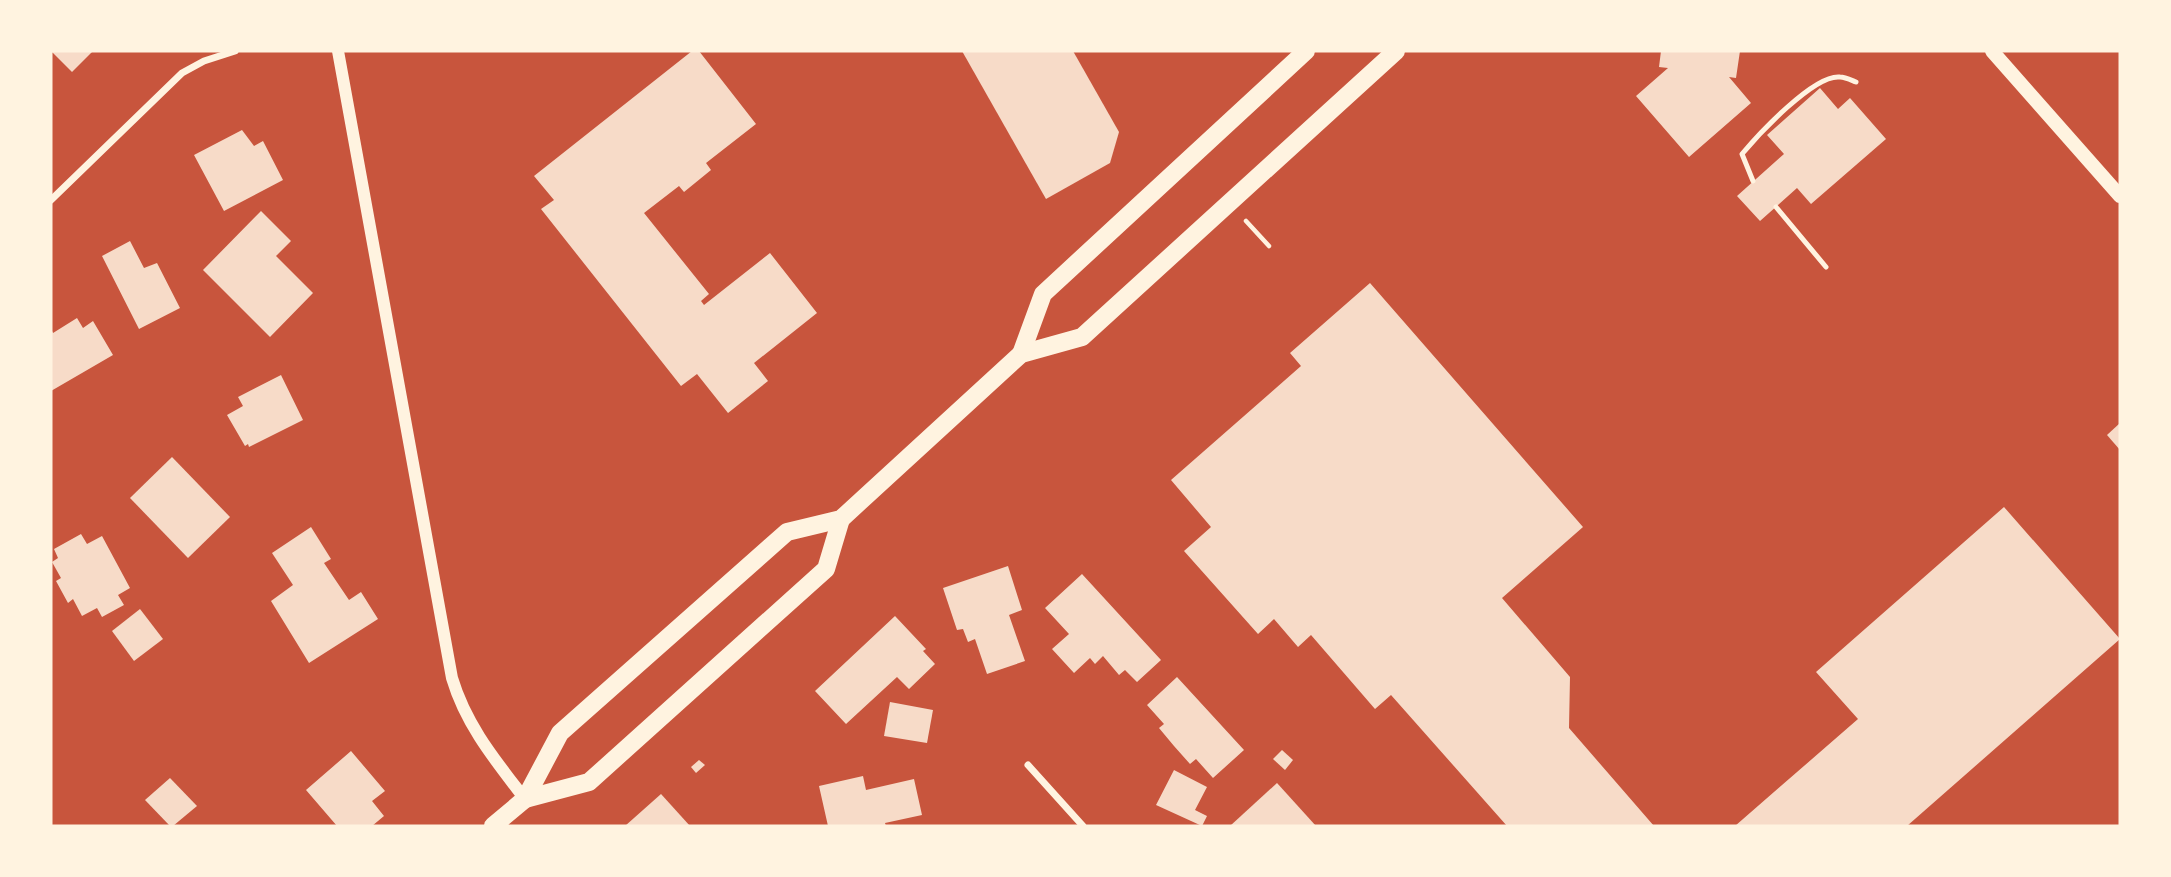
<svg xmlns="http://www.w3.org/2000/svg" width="2171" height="877" font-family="'Noto Serif',serif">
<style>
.building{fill:#f7dbc8}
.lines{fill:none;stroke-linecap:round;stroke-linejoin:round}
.path{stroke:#fff3e0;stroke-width:4.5}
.service{stroke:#fff3e0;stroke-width:5}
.minor{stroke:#fff3e0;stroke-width:7}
.tertiary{stroke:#fff3e0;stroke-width:12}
.secondary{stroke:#fff3e0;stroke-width:14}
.primary{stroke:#fff3e0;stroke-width:18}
</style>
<rect width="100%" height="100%" fill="#c8553d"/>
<g class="building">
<path d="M 51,51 L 93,51 L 72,72 Z"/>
<path d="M 692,51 L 699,51 L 756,124 L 706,163 L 711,170 L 684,192 L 679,186 L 644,213 L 709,294 L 701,301 L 704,305 L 770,253 L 817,313 L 754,363 L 768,381 L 728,413 L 697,374 L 681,386 L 541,209 L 554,200 L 534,176 Z"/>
<path d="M 962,51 L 1073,51 L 1119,132 L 1110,163 L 1046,199 Z"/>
<path d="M 1661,51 L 1740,51 L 1736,78 L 1729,77 L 1751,103 L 1689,157 L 1636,96 L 1668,68 L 1659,67 Z"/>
<path d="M 1820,88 L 1838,109 L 1850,98 L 1886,139 L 1811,204 L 1797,188 L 1760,221 L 1737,196 L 1784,154 L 1767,135 Z"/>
<path d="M 242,130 L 254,146 L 263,141 L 283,180 L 224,211 L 194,155 Z"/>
<path d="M 261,211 L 291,241 L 276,256 L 313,293 L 270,337 L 203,270 Z"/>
<path d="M 130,241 L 144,268 L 157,263 L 180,308 L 139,329 L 102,256 Z"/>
<path d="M 1370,283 L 1583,527 L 1502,598 L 1570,677 L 1569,728 L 1654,826 L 1507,826 L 1391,695 L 1375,709 L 1311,635 L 1298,647 L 1274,619 L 1258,634 L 1184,551 L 1211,527 L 1171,480 L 1301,366 L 1290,353 Z"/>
<path d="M 77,318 L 83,328 L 93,321 L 113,355 L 51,391 L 51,329 L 53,333 Z"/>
<path d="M 281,375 L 303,420 L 249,447 L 248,444 L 245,446 L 227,415 L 243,406 L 238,397 Z"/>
<path d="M 2120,423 L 2120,450 L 2107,435 Z"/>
<path d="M 172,457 L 230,517 L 188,558 L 130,498 Z"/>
<path d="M 2004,507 L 2120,639 L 1907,826 L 1735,826 L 1858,719 L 1816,672 Z"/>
<path d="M 311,527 L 331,559 L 324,563 L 349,600 L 361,592 L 378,619 L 309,663 L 271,601 L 293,585 L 272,553 Z"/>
<path d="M 81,534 L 87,544 L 102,536 L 130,588 L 118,595 L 124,605 L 102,617 L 97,608 L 82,616 L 73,599 L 68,603 L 56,581 L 61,578 L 52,562 L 58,558 L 54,549 Z"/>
<path d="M 1008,566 L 1022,610 L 1009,615 L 1025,661 L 987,674 L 975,639 L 968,642 L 963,629 L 957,630 L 943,588 Z"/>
<path d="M 1082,574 L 1161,660 L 1137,682 L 1125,670 L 1119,675 L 1103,656 L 1095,664 L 1090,658 L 1074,673 L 1052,649 L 1069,634 L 1045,608 Z"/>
<path d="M 140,609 L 163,639 L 134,661 L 112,631 Z"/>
<path d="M 895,616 L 926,649 L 923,651 L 935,664 L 909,689 L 897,677 L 846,724 L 815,691 Z"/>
<path d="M 1177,677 L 1244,750 L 1213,778 L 1196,759 L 1190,764 L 1174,746 L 1159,728 L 1164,724 L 1147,705 Z"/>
<path d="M 890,702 L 933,710 L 927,743 L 884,736 Z"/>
<path d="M 1282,750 L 1293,760 L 1285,770 L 1273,759 Z"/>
<path d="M 351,751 L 385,791 L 372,801 L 384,816 L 372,826 L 337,826 L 306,790 Z"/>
<path d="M 699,760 L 705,765 L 696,773 L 691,767 Z"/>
<path d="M 1174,770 L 1207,787 L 1195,810 L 1207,816 L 1202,826 L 1156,805 Z"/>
<path d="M 863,776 L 866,790 L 914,779 L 922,815 L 885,823 L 886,826 L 828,826 L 819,786 Z"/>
<path d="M 170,778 L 197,806 L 173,826 L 170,826 L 145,800 Z"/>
<path d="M 1277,783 L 1316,826 L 1230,826 Z"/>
<path d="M 661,794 L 690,826 L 625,826 Z"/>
</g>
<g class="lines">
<path class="path" d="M 1246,221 L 1269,246"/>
<g class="service">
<path d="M 1753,181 L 1742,154 C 1758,135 1814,74 1840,77 C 1845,77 1851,80 1856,82"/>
<path d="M 1776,207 L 1826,267"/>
</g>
<g class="minor">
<path d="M 51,200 L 182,73 L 204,61 L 235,51"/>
<path d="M 1028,765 L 1083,826"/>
</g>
<path class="tertiary" d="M 338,51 L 452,678 C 466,725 495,760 525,799"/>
<path class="secondary" d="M 1992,51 L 2120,196"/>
<g class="primary">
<path d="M 1021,354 L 1043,294 L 1306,51"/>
<path d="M 525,799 L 589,782 L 826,569 L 841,519"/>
<path d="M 493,826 L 525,799 L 560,733 L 787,532 L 841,519 L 1021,354 L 1082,337 L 1396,51"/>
</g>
</g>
<rect width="2171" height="877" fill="none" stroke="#fff3e0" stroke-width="105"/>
</svg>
